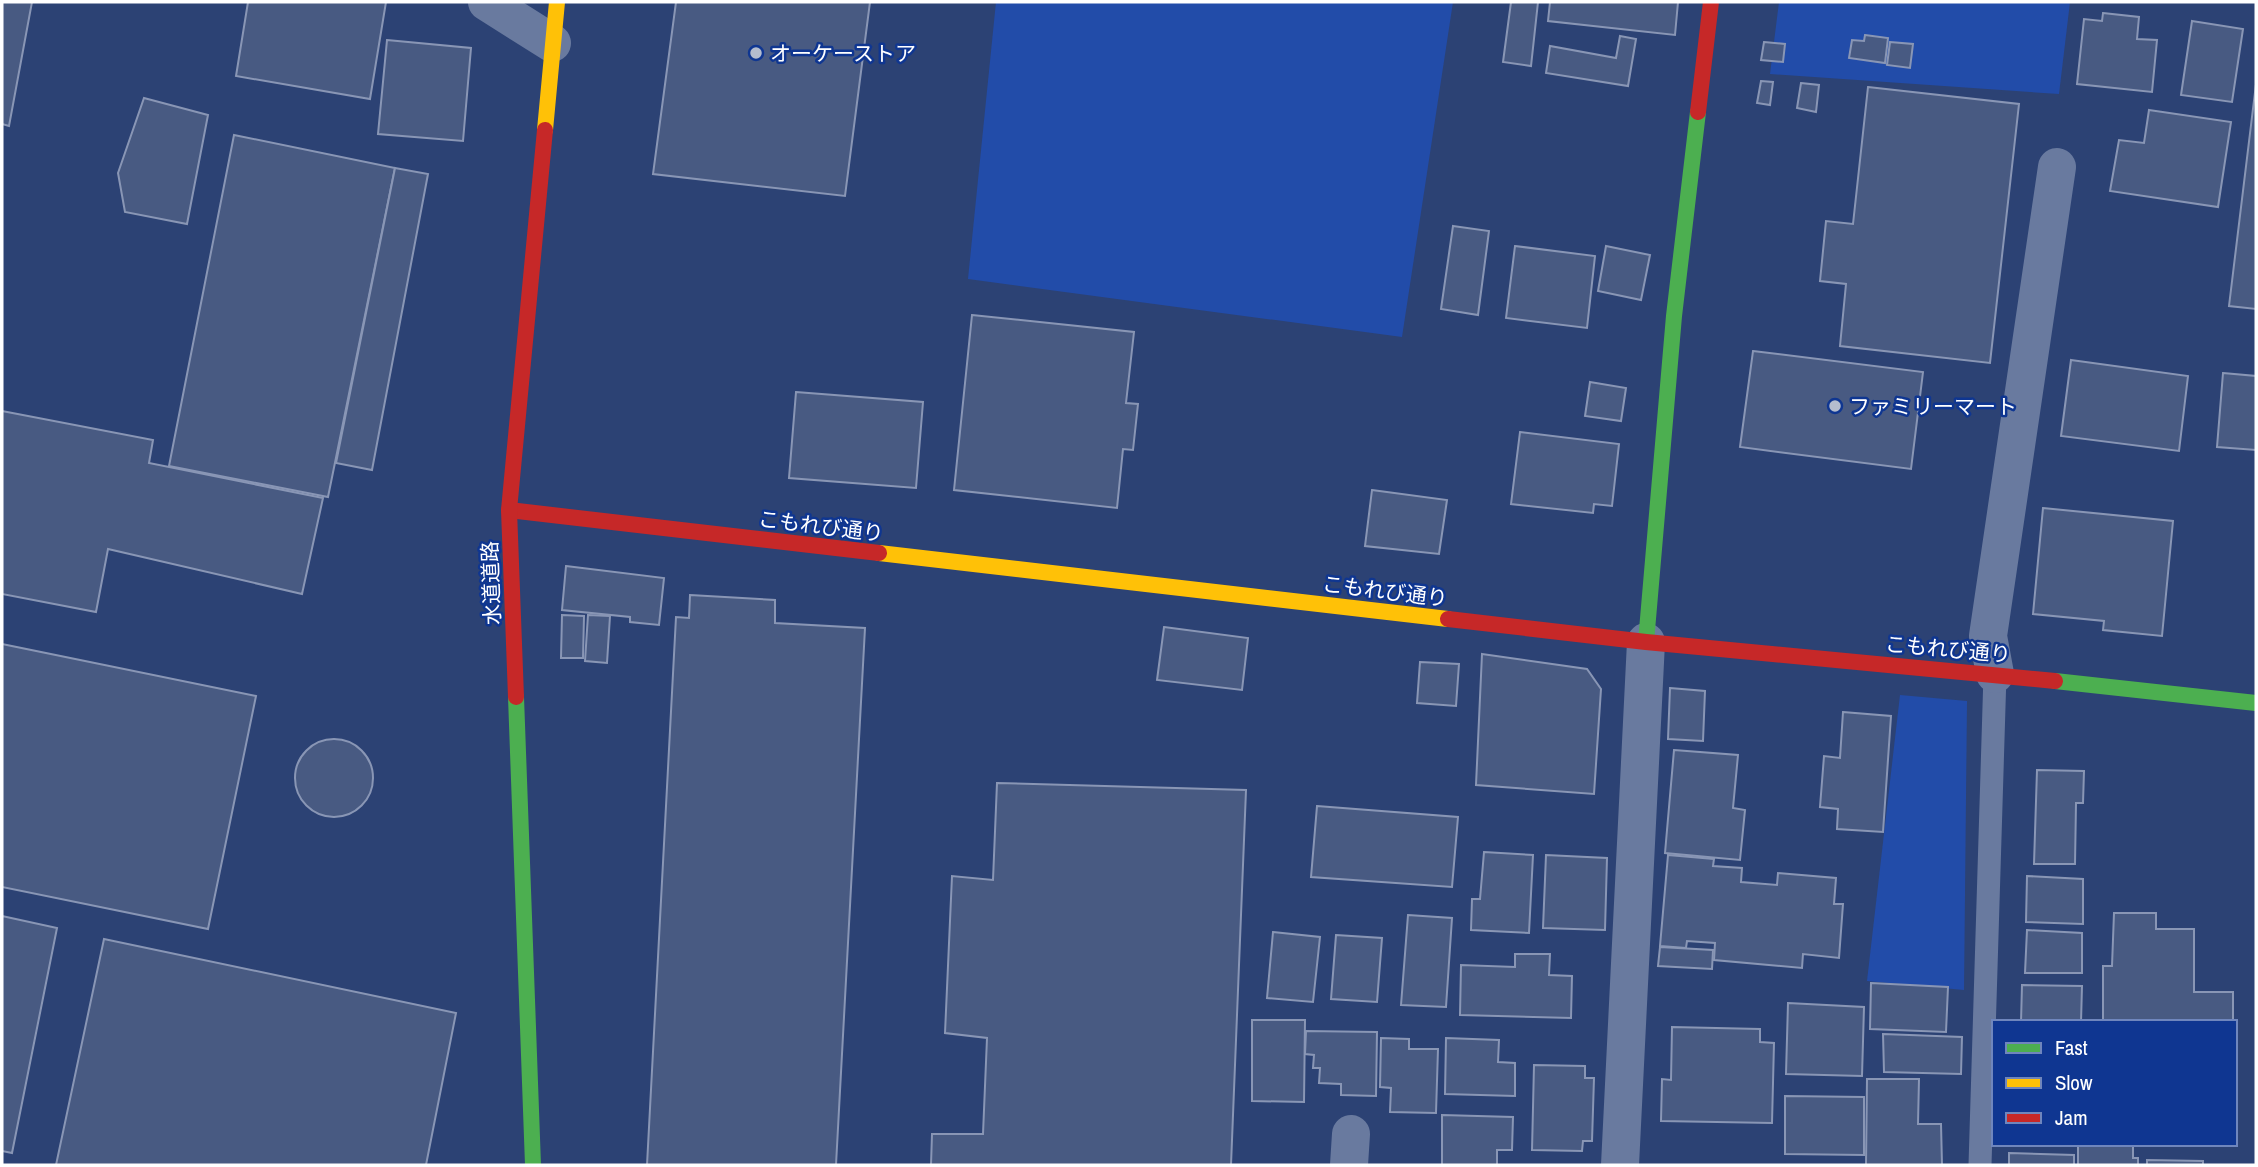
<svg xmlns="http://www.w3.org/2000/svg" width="2258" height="1167" font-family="'Archivo Narrow','Noto Sans JP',sans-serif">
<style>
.green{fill:#224ca9}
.building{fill:#485a82;stroke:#8996b5;stroke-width:2}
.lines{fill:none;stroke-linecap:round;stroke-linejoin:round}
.lane{stroke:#697a9f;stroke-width:23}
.street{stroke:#697a9f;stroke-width:38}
.fast{stroke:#4caf50;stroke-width:16}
.slow{stroke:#ffc107;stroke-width:16}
.jam{stroke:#c62828;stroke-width:16}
.poi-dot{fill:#b5bdce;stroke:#0f3691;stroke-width:2.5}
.labels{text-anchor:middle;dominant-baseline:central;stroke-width:5;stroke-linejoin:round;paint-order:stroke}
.poi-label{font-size:21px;fill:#fff;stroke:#0f3691;text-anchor:start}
.street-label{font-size:21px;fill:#fff;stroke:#0f3691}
</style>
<rect width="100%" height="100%" fill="#2c4274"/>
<g class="green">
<path d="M 996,2 L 1453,2 L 1402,337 L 968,279 Z"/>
<path d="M 1779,2 L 2070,2 L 2059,94 L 1770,74 Z"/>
<path d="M 1900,695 L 1967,701 L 1964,990 L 1867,981 Z"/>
</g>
<g class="building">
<path d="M 2,2 L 32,2 L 9,126 L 2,124 Z"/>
<path d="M 248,2 L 386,2 L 370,99 L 236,76 Z"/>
<path d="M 676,2 L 870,2 L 845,196 L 653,174 Z"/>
<path d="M 1511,2 L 1538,2 L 1531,66 L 1503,62 Z"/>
<path d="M 1550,2 L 1678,2 L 1675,35 L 1548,21 Z"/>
<path d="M 2103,13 L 2139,17 L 2137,39 L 2157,40 L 2152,92 L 2077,84 L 2084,19 L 2102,21 Z"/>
<path d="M 2192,21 L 2243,29 L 2232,102 L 2181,95 Z"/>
<path d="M 1865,35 L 1888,38 L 1885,63 L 1849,58 L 1852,40 L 1864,41 Z"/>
<path d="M 1620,36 L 1636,39 L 1628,86 L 1546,73 L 1550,46 L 1616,58 Z"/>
<path d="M 387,40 L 471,48 L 463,141 L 378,134 Z"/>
<path d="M 1764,42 L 1785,44 L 1783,62 L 1761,60 Z"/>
<path d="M 1890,42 L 1913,44 L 1910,68 L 1887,65 Z"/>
<path d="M 1761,81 L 1773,82 L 1770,105 L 1757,103 Z"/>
<path d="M 1801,83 L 1819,85 L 1816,112 L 1797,108 Z"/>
<path d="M 2256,84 L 2256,309 L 2229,306 Z"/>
<path d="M 1868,87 L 2019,104 L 1990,363 L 1840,346 L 1846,284 L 1820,281 L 1826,221 L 1853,224 Z"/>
<path d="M 144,98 L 208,115 L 187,224 L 125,212 L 118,173 Z"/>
<path d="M 2149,110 L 2231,122 L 2218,207 L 2110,191 L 2119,140 L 2144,143 Z"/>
<path d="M 234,135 L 395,168 L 328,497 L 169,466 Z"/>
<path d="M 395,168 L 428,174 L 372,470 L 336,463 Z"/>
<path d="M 1453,226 L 1489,231 L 1478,315 L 1441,309 Z"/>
<path d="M 1515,246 L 1595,256 L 1587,328 L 1506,318 Z"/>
<path d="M 1606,246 L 1650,255 L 1641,300 L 1598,291 Z"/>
<path d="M 972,315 L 1134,332 L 1126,403 L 1138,404 L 1133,450 L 1123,449 L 1117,508 L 954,490 Z"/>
<path d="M 1753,351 L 1923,372 L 1911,469 L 1740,447 Z"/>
<path d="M 2071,360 L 2188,376 L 2179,451 L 2061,436 Z"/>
<path d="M 2223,373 L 2256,376 L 2256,450 L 2217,447 Z"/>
<path d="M 1590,382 L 1626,388 L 1621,421 L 1585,416 Z"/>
<path d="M 796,392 L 923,402 L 916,488 L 789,478 Z"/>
<path d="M 2,411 L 153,440 L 149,463 L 323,498 L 302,594 L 108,549 L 96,612 L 2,594 Z"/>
<path d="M 1520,432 L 1619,444 L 1612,506 L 1594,504 L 1593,513 L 1511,504 Z"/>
<path d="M 1372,490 L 1447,500 L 1439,554 L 1365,546 Z"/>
<path d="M 2043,508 L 2173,521 L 2162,636 L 2103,630 L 2104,621 L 2033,614 Z"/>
<path d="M 566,566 L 664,578 L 659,625 L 630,622 L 630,617 L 562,610 Z"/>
<path d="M 690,595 L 775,600 L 775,623 L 865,628 L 836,1165 L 647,1165 L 676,617 L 689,618 Z"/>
<path d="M 562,615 L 584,616 L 583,658 L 561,658 Z"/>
<path d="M 588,615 L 610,616 L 607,663 L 585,661 Z"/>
<path d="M 1164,627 L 1248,638 L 1242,690 L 1157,680 Z"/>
<path d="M 2,644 L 256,696 L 208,929 L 2,887 Z"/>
<path d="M 1482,654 L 1587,669 L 1601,689 L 1594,794 L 1476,785 Z"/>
<path d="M 1420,662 L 1459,664 L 1456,706 L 1417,703 Z"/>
<path d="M 1670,688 L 1705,691 L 1703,741 L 1668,739 Z"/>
<path d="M 1843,712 L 1891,716 L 1883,832 L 1837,829 L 1838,809 L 1820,807 L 1824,756 L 1840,758 Z"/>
<circle cx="334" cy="778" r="39"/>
<path d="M 1674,750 L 1738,755 L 1733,808 L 1745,810 L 1740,860 L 1665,853 Z"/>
<path d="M 2037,770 L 2084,771 L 2083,803 L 2076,803 L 2075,864 L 2034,864 Z"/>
<path d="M 997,783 L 1246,790 L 1231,1165 L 931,1165 L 932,1134 L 983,1134 L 987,1038 L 945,1033 L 952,876 L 993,880 Z"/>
<path d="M 1317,806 L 1458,817 L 1452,887 L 1311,877 Z"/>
<path d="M 1484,852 L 1533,855 L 1529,933 L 1471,930 L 1472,899 L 1480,899 Z"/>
<path d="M 1546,855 L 1607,858 L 1605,930 L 1543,928 Z"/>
<path d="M 1668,855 L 1714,859 L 1713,866 L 1742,868 L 1741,882 L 1777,885 L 1778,873 L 1836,878 L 1834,904 L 1843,904 L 1839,958 L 1803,954 L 1802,968 L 1714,960 L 1715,943 L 1687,941 L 1686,948 L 1660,946 Z"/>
<path d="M 2027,876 L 2083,879 L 2083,924 L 2026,922 Z"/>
<path d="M 2114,913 L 2156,913 L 2156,929 L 2194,929 L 2194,992 L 2233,992 L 2233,1022 L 2103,1022 L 2103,966 L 2112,966 Z"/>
<path d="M 1408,915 L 1452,918 L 1446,1007 L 1401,1005 Z"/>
<path d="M 2,916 L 57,928 L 12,1153 L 2,1151 Z"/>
<path d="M 2027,930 L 2082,933 L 2082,973 L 2025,973 Z"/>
<path d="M 1273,932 L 1320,937 L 1313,1002 L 1267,998 Z"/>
<path d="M 1336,935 L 1382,938 L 1377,1002 L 1331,999 Z"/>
<path d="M 104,939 L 456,1013 L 426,1165 L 56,1165 Z"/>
<path d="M 1660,947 L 1713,950 L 1712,969 L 1658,966 Z"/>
<path d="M 1515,954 L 1550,954 L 1549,975 L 1572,976 L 1571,1018 L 1460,1015 L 1461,965 L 1515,967 Z"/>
<path d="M 1871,983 L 1948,987 L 1946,1032 L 1870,1029 Z"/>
<path d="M 2022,985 L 2082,986 L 2081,1022 L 2021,1022 Z"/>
<path d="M 1788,1003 L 1864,1007 L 1862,1076 L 1786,1074 Z"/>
<path d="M 1252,1020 L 1305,1020 L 1304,1102 L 1252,1101 Z"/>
<path d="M 1672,1027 L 1760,1029 L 1760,1042 L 1774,1043 L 1772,1123 L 1661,1121 L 1662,1079 L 1671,1080 Z"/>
<path d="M 1306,1031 L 1377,1032 L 1376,1096 L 1341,1095 L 1341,1084 L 1319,1083 L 1320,1068 L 1313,1068 L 1314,1055 L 1305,1054 Z"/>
<path d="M 1883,1034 L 1962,1037 L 1961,1074 L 1884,1072 Z"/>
<path d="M 1381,1038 L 1409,1039 L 1409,1049 L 1438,1049 L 1436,1113 L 1390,1112 L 1391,1088 L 1380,1087 Z"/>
<path d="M 1446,1038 L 1499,1040 L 1498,1062 L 1515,1063 L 1515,1096 L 1445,1094 Z"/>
<path d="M 1534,1065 L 1585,1066 L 1585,1078 L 1594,1078 L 1592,1141 L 1583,1141 L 1582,1151 L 1532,1150 Z"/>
<path d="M 1867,1079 L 1919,1079 L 1918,1124 L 1941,1124 L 1942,1165 L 1866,1165 Z"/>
<path d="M 1785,1096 L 1864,1097 L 1864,1155 L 1785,1154 Z"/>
<path d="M 1442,1115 L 1513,1117 L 1512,1150 L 1497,1150 L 1497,1165 L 1442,1165 Z"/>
<path d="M 2078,1144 L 2133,1144 L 2133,1158 L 2138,1158 L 2138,1165 L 2078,1165 Z"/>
<path d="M 2009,1153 L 2074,1155 L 2074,1165 L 2009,1165 Z"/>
<path d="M 2147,1160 L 2203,1161 L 2203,1165 L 2147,1165 Z"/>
</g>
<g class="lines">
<path class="lane" d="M 1980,1165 L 1995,674"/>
<g class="street">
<path d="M 487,2 L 552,43"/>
<path d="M 1995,674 L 1988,636 L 2057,167"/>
<path d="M 1349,1165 L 1351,1134"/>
<path d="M 1620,1165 L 1646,642"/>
</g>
<g class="fast">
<path d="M 1646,642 L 1674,316 L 1698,112"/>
<path d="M 2055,681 L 2256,703"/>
<path d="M 516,697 L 533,1165"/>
</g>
<g class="slow">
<path d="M 545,130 L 557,2"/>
<path d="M 879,553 L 1448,619"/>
</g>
<g class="jam">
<path d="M 1698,112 L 1711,2"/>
<path d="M 509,510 L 879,553"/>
<path d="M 1448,619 L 1646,642 L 2055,681"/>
<path d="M 516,697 L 509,510 L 545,130"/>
</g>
</g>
<g class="poi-dot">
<circle cx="756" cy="53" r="7"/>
<circle cx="1835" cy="406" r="7"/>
</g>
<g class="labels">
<g class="poi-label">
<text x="770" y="53">オーケーストア</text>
<text x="1849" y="406">ファミリーマート</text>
</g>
<g class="street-label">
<text transform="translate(821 526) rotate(7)">こもれび通り</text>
<text transform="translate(491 583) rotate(-92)">水道道路</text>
<text transform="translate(1385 591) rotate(7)">こもれび通り</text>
<text transform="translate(1948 649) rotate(5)">こもれび通り</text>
</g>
</g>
<rect width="2258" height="1167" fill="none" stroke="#ffffff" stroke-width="7"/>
<rect x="1992" y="1020" width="245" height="126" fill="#0f3691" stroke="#6f86bd" stroke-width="2"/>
<rect x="2006" y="1043" width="35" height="10" fill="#4caf50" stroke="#6f86bd" stroke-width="2"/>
<text x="2055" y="1055" font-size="21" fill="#ffffff">Fast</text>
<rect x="2006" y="1078" width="35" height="10" fill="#ffc107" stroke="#6f86bd" stroke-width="2"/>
<text x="2055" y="1090" font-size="21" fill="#ffffff">Slow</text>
<rect x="2006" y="1113" width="35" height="10" fill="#c62828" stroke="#6f86bd" stroke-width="2"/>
<text x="2055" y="1125" font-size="21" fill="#ffffff">Jam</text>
</svg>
